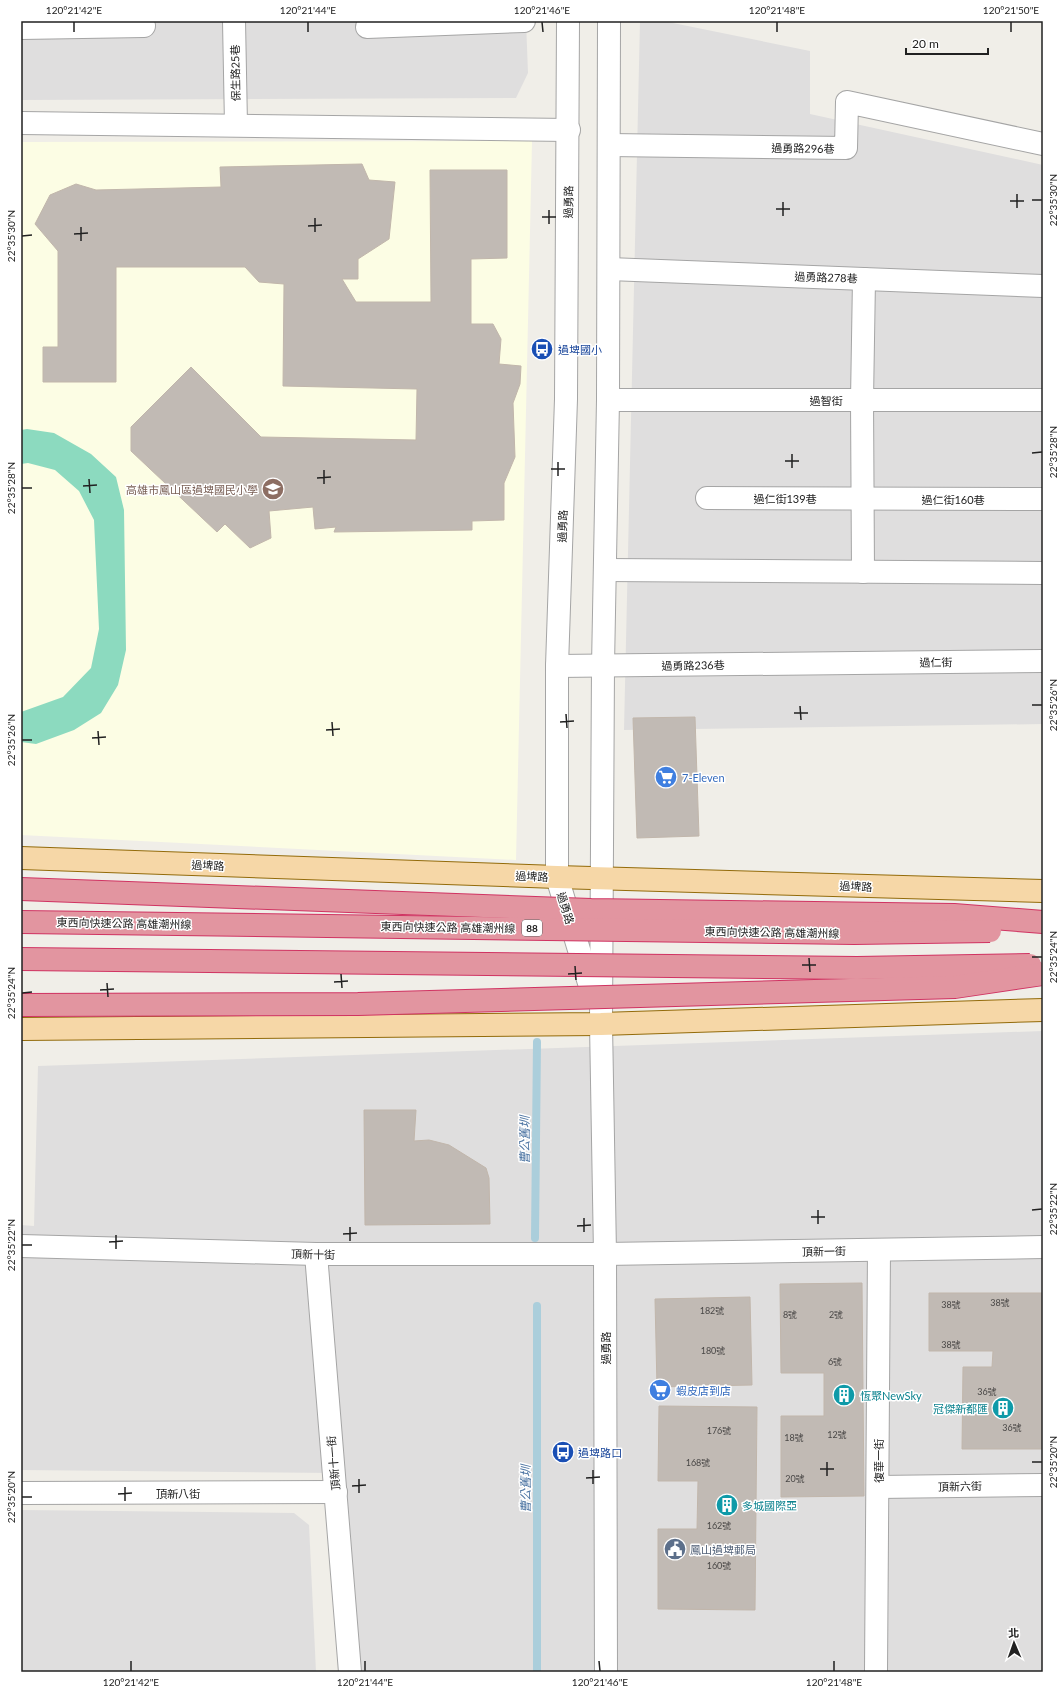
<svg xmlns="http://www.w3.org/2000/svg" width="1064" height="1693" font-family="Lato,'Noto Sans TC',sans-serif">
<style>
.residential{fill:#dfdede}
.education{fill:#fcfde4}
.pitch{fill:#8cdabf}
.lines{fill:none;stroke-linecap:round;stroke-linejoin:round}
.stream{stroke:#abcedb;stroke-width:8}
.building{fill:#c1bab4;stroke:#c1b6ab}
.minor-casing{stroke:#a5a5a5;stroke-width:24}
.major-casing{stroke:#936b0a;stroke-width:24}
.minor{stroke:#fff;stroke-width:22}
.major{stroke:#f6d7a7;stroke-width:22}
.highway-bridge-casing{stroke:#d03362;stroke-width:24;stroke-linecap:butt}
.highway-bridge{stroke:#e295a0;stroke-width:22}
.ticks{fill:none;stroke:#212121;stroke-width:1.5}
.labels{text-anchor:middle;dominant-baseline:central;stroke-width:3;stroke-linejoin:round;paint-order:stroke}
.number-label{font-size:9px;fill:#494746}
.shield{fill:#fff;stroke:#646464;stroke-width:1}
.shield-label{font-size:10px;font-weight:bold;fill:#212121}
.street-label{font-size:11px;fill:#212121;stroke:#fff}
.transit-label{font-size:11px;fill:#164399;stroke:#fff;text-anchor:start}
.education-label{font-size:11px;fill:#785e54;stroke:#fff;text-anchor:end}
.shop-label{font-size:11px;fill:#366cbe;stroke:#fff;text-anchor:start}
.culture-label{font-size:11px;fill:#0d838f;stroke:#fff;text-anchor:start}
.service-label{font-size:11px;fill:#4e5e75;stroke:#fff;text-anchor:start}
.water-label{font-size:12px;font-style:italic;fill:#4f76a3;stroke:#fff}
.neatline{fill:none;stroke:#212121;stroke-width:1.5}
.ticks-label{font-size:10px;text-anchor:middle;fill:#212121}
</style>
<rect width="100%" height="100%" fill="#f0eee8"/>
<g class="residential">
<path d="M 21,21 L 526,21 L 528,73 L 516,98 L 21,100 Z"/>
<path d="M 640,21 L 663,21 L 810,51 L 810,114 L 1043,165 L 1043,724 L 624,730 Z"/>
<path d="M 1043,1031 L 1043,1672 L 341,1672 L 333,1473 L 21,1470 L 21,1225 L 34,1226 L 38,1066 Z"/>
<path d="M 21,1510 L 294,1513 L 309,1525 L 316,1672 L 21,1672 Z"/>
</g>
<path class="education" d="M 532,141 L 516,860 L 21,835 L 21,142 Z"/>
<path class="pitch" d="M 27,429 L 54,433 L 91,454 L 116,477 L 124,510 L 126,650 L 118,685 L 101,713 L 74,730 L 36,744 L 21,742 L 21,712 L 63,697 L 91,668 L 99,629 L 94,520 L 79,491 L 55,470 L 28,463 L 21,464 L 21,430 Z"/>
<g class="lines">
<g class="stream">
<path d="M 535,1238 L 537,1042"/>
<path d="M 537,1306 L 537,1672"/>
</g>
</g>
<g class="building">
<path d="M 362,164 L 369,180 L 395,182 L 389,239 L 358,259 L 358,279 L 342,279 L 356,302 L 431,302 L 430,170 L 507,170 L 507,258 L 471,259 L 471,324 L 493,324 L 501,339 L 499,364 L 521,366 L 520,384 L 513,403 L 515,457 L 504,483 L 504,520 L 472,521 L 472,530 L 334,532 L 336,527 L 315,529 L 313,507 L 269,511 L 271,538 L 250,548 L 225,524 L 217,532 L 131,451 L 131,427 L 191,367 L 261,437 L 416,440 L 417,389 L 283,386 L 284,284 L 259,282 L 245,267 L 116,267 L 116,382 L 43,382 L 43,347 L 58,347 L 58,251 L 35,224 L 50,195 L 76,184 L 96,190 L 221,187 L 220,167 Z"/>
<path d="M 695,717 L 699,836 L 637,838 L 633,718 Z"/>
<path d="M 364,1110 L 416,1110 L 414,1141 L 429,1140 L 449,1145 L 486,1168 L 489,1178 L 490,1224 L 365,1225 Z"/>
<path d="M 862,1283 L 864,1496 L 781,1497 L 781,1416 L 824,1416 L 824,1373 L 781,1373 L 780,1284 Z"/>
<path d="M 929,1293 L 1043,1293 L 1043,1449 L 962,1449 L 963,1367 L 992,1367 L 993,1351 L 929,1351 Z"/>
<path d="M 750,1297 L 752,1385 L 657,1387 L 655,1299 Z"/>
<path d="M 659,1406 L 757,1407 L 755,1610 L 658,1609 L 658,1529 L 697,1529 L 698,1481 L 658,1481 Z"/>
</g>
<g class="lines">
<g class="minor-casing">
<g id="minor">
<path d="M 234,21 L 236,125"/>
<path d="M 568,21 L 566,399 L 557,666 L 557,877 L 589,983"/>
<path d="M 367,27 L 524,21"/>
<path d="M 21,28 L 144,26"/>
<path d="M 21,123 L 569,130"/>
<path d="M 609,145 L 846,148 L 847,102 L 1043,144"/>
<path d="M 609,269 L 1043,286"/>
<path d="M 608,400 L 1043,400"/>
<path d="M 707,498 L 1043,499"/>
<path d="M 605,570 L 1043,573"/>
<path d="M 863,572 L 862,400 L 864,279"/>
<path d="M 557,666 L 1043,661"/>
<path d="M 21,1246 L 316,1254 L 605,1254 L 1043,1247"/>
<path d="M 316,1254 L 350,1672"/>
<path d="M 878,1487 L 1043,1485"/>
<path d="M 21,1493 L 336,1492"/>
<path d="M 606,1672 L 605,1254 L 601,1024 L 603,666 L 608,400 L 609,21"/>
<path d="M 876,1672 L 879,1250"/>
</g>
</g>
<g class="major-casing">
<g id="major">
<path d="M 21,858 L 557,877 L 1043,891"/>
<path d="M 21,1029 L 601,1024 L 1043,1010"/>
</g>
</g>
<use href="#minor" class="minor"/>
<use href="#major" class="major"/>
<g class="highway-bridge-casing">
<g id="highway-bridge">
<path d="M 21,889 L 591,910 L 954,915 L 1043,922"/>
<path d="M 21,922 L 854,933 L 990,931"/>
<path d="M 21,959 L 857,968 L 1030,965"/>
<path d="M 21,1005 L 358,1004 L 955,987 L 1043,974"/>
</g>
</g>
<use href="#highway-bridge" class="highway-bridge"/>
</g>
<path class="ticks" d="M 74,22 L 74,32M 308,22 L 308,32M 542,22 L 543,32M 777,22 L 777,32M 1011,22 L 1011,32M 1017,194 L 1017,208M 1032,200 L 1042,200M 1010,201 L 1024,201M 783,202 L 783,216M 776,209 L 790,209M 549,210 L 549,224M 542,217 L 556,217M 315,218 L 315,232M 308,226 L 322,225M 81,227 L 81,241M 74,234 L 88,233M 22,236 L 32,235M 1032,453 L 1042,452M 792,454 L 792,468M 785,461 L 799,461M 558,462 L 558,476M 551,469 L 565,469M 324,470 L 324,484M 317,478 L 331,477M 89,479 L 90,493M 83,486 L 97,485M 22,488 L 32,488M 1032,705 L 1042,705M 800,706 L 801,720M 794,713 L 808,713M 566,714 L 567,728M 332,722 L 333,736M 560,722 L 574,721M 326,730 L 340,729M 98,731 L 99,745M 92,738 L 106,737M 22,740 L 32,740M 1032,957 L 1042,957M 809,958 L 810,972M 802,965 L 816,965M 575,966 L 576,980M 341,974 L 342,988M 568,974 L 582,973M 334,982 L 348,981M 107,983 L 108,997M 100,990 L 114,989M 22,993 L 32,992M 818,1210 L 818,1224M 1032,1210 L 1042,1209M 811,1217 L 825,1217M 584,1218 L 584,1232M 577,1226 L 591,1225M 350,1227 L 350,1241M 343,1234 L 357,1233M 116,1235 L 116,1249M 109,1242 L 123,1241M 22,1245 L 32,1245M 827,1462 L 827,1476M 1032,1462 L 1042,1462M 820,1469 L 834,1469M 593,1470 L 593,1484M 586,1478 L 600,1477M 359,1479 L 359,1493M 352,1486 L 366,1485M 125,1487 L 125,1501M 118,1494 L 132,1493M 22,1497 L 32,1497M 131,1661 L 131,1671M 365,1661 L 365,1671M 599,1661 L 600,1671M 834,1661 L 834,1671"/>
<defs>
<g id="bus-disc" transform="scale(1.15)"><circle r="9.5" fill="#1a4fb4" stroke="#fff"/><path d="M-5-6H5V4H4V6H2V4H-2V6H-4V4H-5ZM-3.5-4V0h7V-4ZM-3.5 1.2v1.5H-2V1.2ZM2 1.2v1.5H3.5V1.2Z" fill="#fff"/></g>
<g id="school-disc" transform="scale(1.15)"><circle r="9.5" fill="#8d6e63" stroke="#fff"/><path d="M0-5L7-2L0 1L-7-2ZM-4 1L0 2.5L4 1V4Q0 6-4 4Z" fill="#fff"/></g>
<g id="supermarket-disc" transform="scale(1.15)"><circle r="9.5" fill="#3f7fe0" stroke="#fff"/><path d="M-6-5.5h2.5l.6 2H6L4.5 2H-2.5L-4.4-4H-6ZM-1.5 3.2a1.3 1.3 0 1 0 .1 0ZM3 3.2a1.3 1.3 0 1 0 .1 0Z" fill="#fff"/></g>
<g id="building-disc" transform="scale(1.15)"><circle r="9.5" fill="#0f9aa8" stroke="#fff"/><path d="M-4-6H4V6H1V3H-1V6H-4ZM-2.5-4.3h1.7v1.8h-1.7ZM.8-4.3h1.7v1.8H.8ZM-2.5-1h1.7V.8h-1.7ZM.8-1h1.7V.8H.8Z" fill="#fff"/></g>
<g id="civic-disc" transform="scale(1.15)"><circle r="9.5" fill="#5c6f8a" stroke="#fff"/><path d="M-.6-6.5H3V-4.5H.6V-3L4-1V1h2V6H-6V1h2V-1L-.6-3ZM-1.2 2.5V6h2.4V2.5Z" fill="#fff"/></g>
</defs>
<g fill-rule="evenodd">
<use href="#bus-disc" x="542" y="349"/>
<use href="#school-disc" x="273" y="489"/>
<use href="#supermarket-disc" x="666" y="777"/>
<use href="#supermarket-disc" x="660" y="1390"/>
<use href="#building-disc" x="844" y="1395"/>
<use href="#building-disc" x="1003" y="1408"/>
<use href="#bus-disc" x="563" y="1452"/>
<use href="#building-disc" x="727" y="1505"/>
<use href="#civic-disc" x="675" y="1549"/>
</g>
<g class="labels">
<g class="number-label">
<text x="1000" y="1302">38號</text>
<text x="951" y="1304">38號</text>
<text x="712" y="1310">182號</text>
<text x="790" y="1314">8號</text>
<text x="836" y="1314">2號</text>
<text x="951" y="1344">38號</text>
<text x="713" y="1350">180號</text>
<text x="835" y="1361">6號</text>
<text x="987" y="1391">36號</text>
<text x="1012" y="1427">36號</text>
<text x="719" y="1430">176號</text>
<text x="837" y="1434">12號</text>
<text x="794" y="1437">18號</text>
<text x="698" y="1462">168號</text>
<text x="795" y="1478">20號</text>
<text x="719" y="1525">162號</text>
<text x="719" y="1565">160號</text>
</g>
<rect class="shield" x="522" y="920" width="20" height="16" rx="3"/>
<g class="shield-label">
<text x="532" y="928">88</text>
</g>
<g class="street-label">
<text transform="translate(235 73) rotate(-91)">保生路25巷</text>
<text transform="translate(803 148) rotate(1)">過勇路296巷</text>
<text transform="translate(568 202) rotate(-89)">過勇路</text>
<text transform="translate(826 277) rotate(2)">過勇路278巷</text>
<text x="826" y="400">過智街</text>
<text x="785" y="498">過仁街139巷</text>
<text x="953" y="499">過仁街160巷</text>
<text transform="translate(562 526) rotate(-88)">過勇路</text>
<text transform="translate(936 662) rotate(-1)">過仁街</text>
<text transform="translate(693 665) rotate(-1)">過勇路236巷</text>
<text transform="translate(208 865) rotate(2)">過埤路</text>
<text transform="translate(532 876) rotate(2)">過埤路</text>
<text transform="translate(856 886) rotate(2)">過埤路</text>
<text transform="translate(566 908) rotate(73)">過勇路</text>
<text transform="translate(124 923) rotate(1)">東西向快速公路 高雄潮州線</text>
<text transform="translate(448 927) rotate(1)">東西向快速公路 高雄潮州線</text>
<text transform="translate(772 932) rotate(1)">東西向快速公路 高雄潮州線</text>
<text transform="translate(824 1251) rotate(-1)">頂新一街</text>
<text transform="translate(313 1254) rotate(1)">頂新十街</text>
<text transform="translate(605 1348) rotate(-90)">過勇路</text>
<text transform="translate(878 1461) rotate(-90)">復華一街</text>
<text transform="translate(333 1463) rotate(-95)">頂新十一街</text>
<text transform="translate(960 1486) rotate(-1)">頂新六街</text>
<text x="178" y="1493">頂新八街</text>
</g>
<g class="transit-label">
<text x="558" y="349">過埤國小</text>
<text x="578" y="1452">過埤路口</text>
</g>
<g class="education-label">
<text x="258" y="489">高雄市鳳山區過埤國民小學</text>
</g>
<g class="shop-label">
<text x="682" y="777">7-Eleven</text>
<text x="676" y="1390">蝦皮店到店</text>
</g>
<g class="culture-label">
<text x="860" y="1395">恆聚NewSky</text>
<text x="988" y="1408" text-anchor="end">冠傑新都匯</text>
<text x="742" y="1505">多城國際亞</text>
</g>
<g class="service-label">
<text x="690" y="1549">鳳山過埤郵局</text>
</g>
<g class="water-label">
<text transform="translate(524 1140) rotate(-90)">曹公舊圳</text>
<text transform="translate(525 1489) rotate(-90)">曹公舊圳</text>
</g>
</g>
<rect width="1064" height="1693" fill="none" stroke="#ffffff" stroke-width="44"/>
<g transform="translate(1014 1643) rotate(358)" stroke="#ffffff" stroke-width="3" paint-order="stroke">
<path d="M0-3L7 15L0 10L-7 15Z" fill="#212121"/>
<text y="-6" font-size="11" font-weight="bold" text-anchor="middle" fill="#212121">北</text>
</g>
<path d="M906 48v6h82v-6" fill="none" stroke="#212121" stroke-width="2"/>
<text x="912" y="48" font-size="12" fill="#212121" stroke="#ffffff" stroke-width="3" paint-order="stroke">20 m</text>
<rect x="22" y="22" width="1020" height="1649" class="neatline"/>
<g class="ticks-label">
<text x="74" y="14">120°21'42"E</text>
<text x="308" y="14">120°21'44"E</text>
<text x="542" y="14">120°21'46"E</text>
<text x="777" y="14">120°21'48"E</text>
<text x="1011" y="14">120°21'50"E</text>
<text transform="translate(1053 200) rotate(-90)" y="4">22°35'30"N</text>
<text transform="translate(11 236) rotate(-90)" y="4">22°35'30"N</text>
<text transform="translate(1053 452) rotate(-90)" y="4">22°35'28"N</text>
<text transform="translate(11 488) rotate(-90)" y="4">22°35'28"N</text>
<text transform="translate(1053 705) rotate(-90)" y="4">22°35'26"N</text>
<text transform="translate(11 740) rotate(-90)" y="4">22°35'26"N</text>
<text transform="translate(1053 957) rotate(-90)" y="4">22°35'24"N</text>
<text transform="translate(11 993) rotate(-90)" y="4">22°35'24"N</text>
<text transform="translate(1053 1209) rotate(-90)" y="4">22°35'22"N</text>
<text transform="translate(11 1245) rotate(-90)" y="4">22°35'22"N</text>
<text transform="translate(1053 1462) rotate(-90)" y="4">22°35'20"N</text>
<text transform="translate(11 1497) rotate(-90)" y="4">22°35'20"N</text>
<text x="131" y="1686">120°21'42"E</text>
<text x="365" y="1686">120°21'44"E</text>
<text x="600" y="1686">120°21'46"E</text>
<text x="834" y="1686">120°21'48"E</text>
</g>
</svg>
